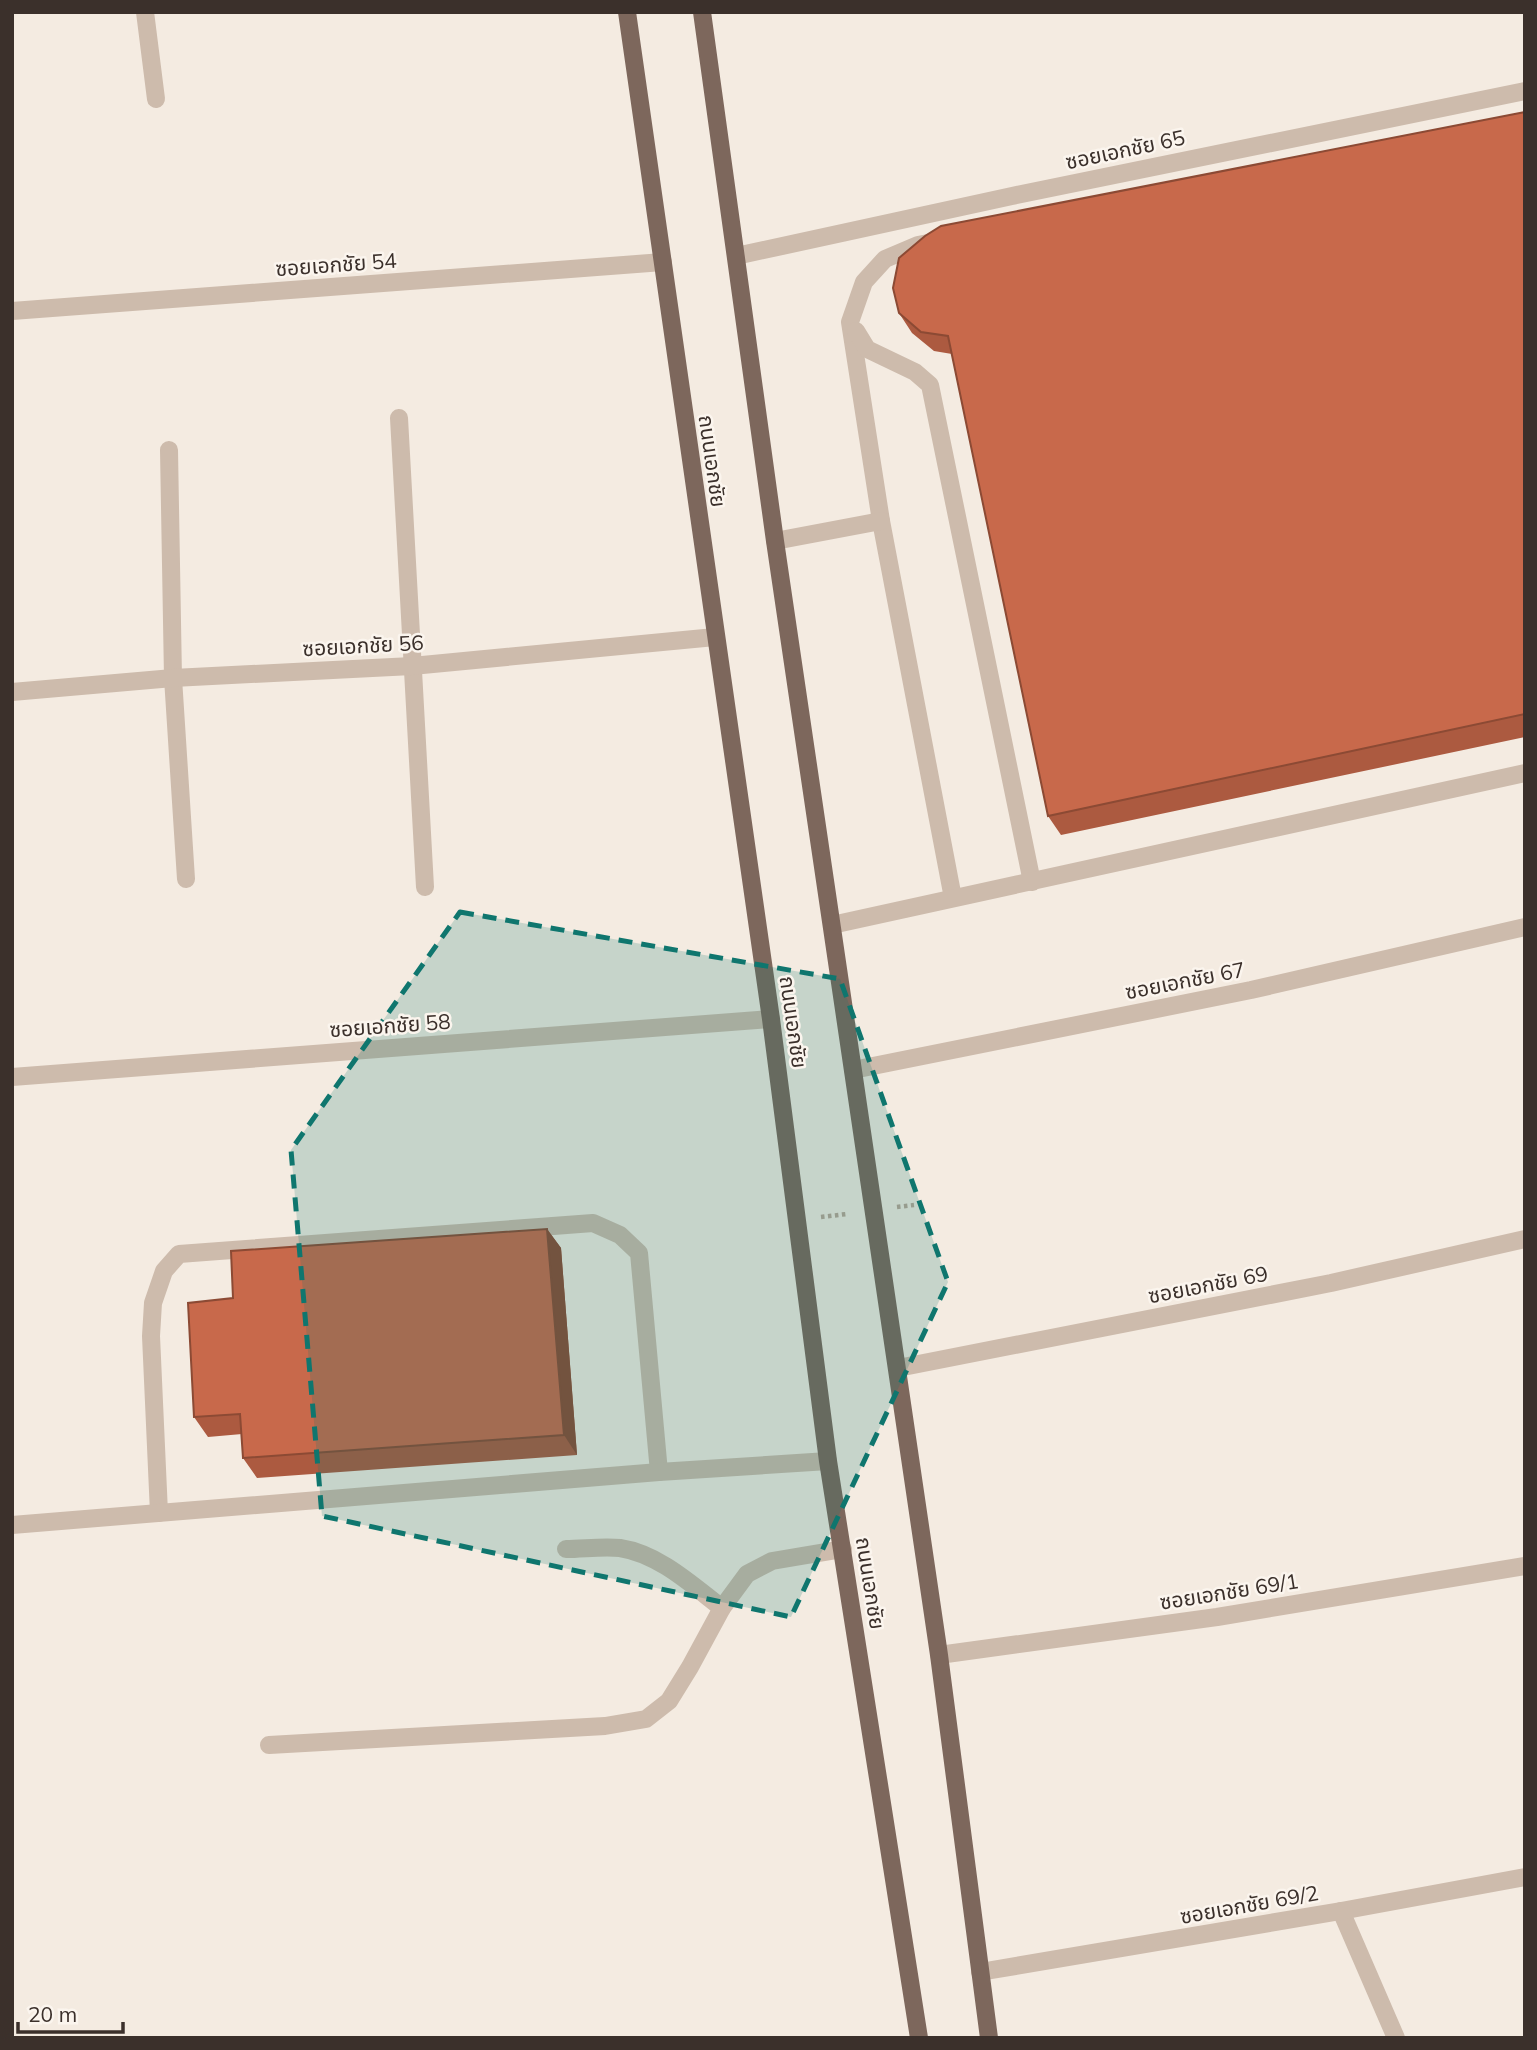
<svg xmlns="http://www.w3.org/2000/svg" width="1537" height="2050" font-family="Mulish,'Noto Sans Thai',sans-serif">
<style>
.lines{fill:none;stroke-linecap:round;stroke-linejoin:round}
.path{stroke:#b9a596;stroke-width:4.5;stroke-dasharray:3.5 3.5;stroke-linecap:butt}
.minor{stroke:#cdbbac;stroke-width:18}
.major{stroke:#7d675c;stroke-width:18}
.wall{fill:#ac5a40}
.shaded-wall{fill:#8c4a34}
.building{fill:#c8694b;stroke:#8c4a34;stroke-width:2}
.marked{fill:#0f766e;fill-opacity:0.2;stroke:#0f766e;stroke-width:5;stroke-dasharray:14 9;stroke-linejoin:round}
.labels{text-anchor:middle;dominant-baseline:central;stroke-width:5;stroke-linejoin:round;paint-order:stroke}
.street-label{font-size:21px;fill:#3b302b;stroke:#fbf5ee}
</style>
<rect width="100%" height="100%" fill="#f4ebe1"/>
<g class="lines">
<g class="path">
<path d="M 897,1207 L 914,1205"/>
<path d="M 821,1217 L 847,1214"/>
</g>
<g class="minor">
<path d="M 145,12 L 156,99"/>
<path d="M 933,242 L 918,245 L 885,259 L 864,282 L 850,322 L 881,521 L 953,898"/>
<path d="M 736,256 L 1012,196 L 1525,91"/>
<path d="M 12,311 L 663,262"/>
<path d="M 856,331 L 867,349 L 915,372 L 930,385 L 1032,882"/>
<path d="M 399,418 L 425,887"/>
<path d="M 169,450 L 173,678 L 186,879"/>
<path d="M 775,541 L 881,521"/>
<path d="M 12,692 L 173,678 L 412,666 L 715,637"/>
<path d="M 832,925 L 1525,773"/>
<path d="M 853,1070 L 1251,990 L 1525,927"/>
<path d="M 12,1077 L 771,1019"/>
<path d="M 898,1368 L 1331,1283 L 1525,1239"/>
<path d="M 159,1513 L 151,1336 L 153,1303 L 164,1271 L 179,1254 L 593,1223 L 620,1235 L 639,1253 L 659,1472"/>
<path d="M 12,1525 L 659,1472 L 828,1461"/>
<path d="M 566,1549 C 583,1549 603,1546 620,1548 C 659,1554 692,1585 722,1608"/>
<path d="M 939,1655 L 1217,1617 L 1525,1566"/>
<path d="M 269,1745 L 605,1726 L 646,1719 L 669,1701 L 690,1667 L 722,1608 L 747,1574 L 772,1561 L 843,1549"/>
<path d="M 1341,1911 L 1396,2038"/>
<path d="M 980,1972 L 1341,1911 L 1525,1877"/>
</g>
<g class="major">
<path d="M 627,12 L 771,1019 L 828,1461 L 919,2038"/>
<path d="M 702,12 L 775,541 L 939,1655 L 989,2038"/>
</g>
</g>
<g class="wall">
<path d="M 1525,112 L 1525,737 L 1061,835 L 1048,816 L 952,354 L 934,351 L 912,333 L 899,313 Z"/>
<path d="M 547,1229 L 561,1248 L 577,1455 L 257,1478 L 243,1458 L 242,1434 L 208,1437 L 194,1417 L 233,1298 Z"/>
</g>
<path class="shaded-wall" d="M 547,1229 L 561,1248 L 577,1455 L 564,1435 Z"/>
<g class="building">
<path d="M 1525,112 L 1525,714 L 1048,816 L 948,336 L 921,332 L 899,313 L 893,288 L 899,258 L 925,236 L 941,226 Z"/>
<path d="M 547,1229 L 564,1435 L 243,1458 L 240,1414 L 194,1417 L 188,1303 L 233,1298 L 231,1251 Z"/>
</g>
<path class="marked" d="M 460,912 L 840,979 L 948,1282 L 791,1617 L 322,1516 L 291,1150 Z"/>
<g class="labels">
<g class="street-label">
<text transform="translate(1125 149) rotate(-12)">ซอยเอกชัย 65</text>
<text transform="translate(336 264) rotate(-4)">ซอยเอกชัย 54</text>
<text transform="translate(713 461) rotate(82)">ถนนเอกชัย</text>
<text transform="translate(363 645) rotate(-3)">ซอยเอกชัย 56</text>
<text transform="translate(1185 980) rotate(-11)">ซอยเอกชัย 67</text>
<text transform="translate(794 1022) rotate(82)">ถนนเอกชัย</text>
<text transform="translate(390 1025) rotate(-4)">ซอยเอกชัย 58</text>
<text transform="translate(1208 1284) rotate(-11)">ซอยเอกชัย 69</text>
<text transform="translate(871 1583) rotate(81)">ถนนเอกชัย</text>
<text transform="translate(1229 1591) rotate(-9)">ซอยเอกชัย 69/1</text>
<text transform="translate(1249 1904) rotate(-10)">ซอยเอกชัย 69/2</text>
</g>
</g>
<rect width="1537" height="2050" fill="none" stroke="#3b302b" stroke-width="28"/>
<path d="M18 2022v10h105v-10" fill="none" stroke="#3b302b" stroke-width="3.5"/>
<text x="28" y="2022" font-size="21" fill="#3b302b" stroke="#fbf5ee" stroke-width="5" paint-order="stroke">20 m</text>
</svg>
